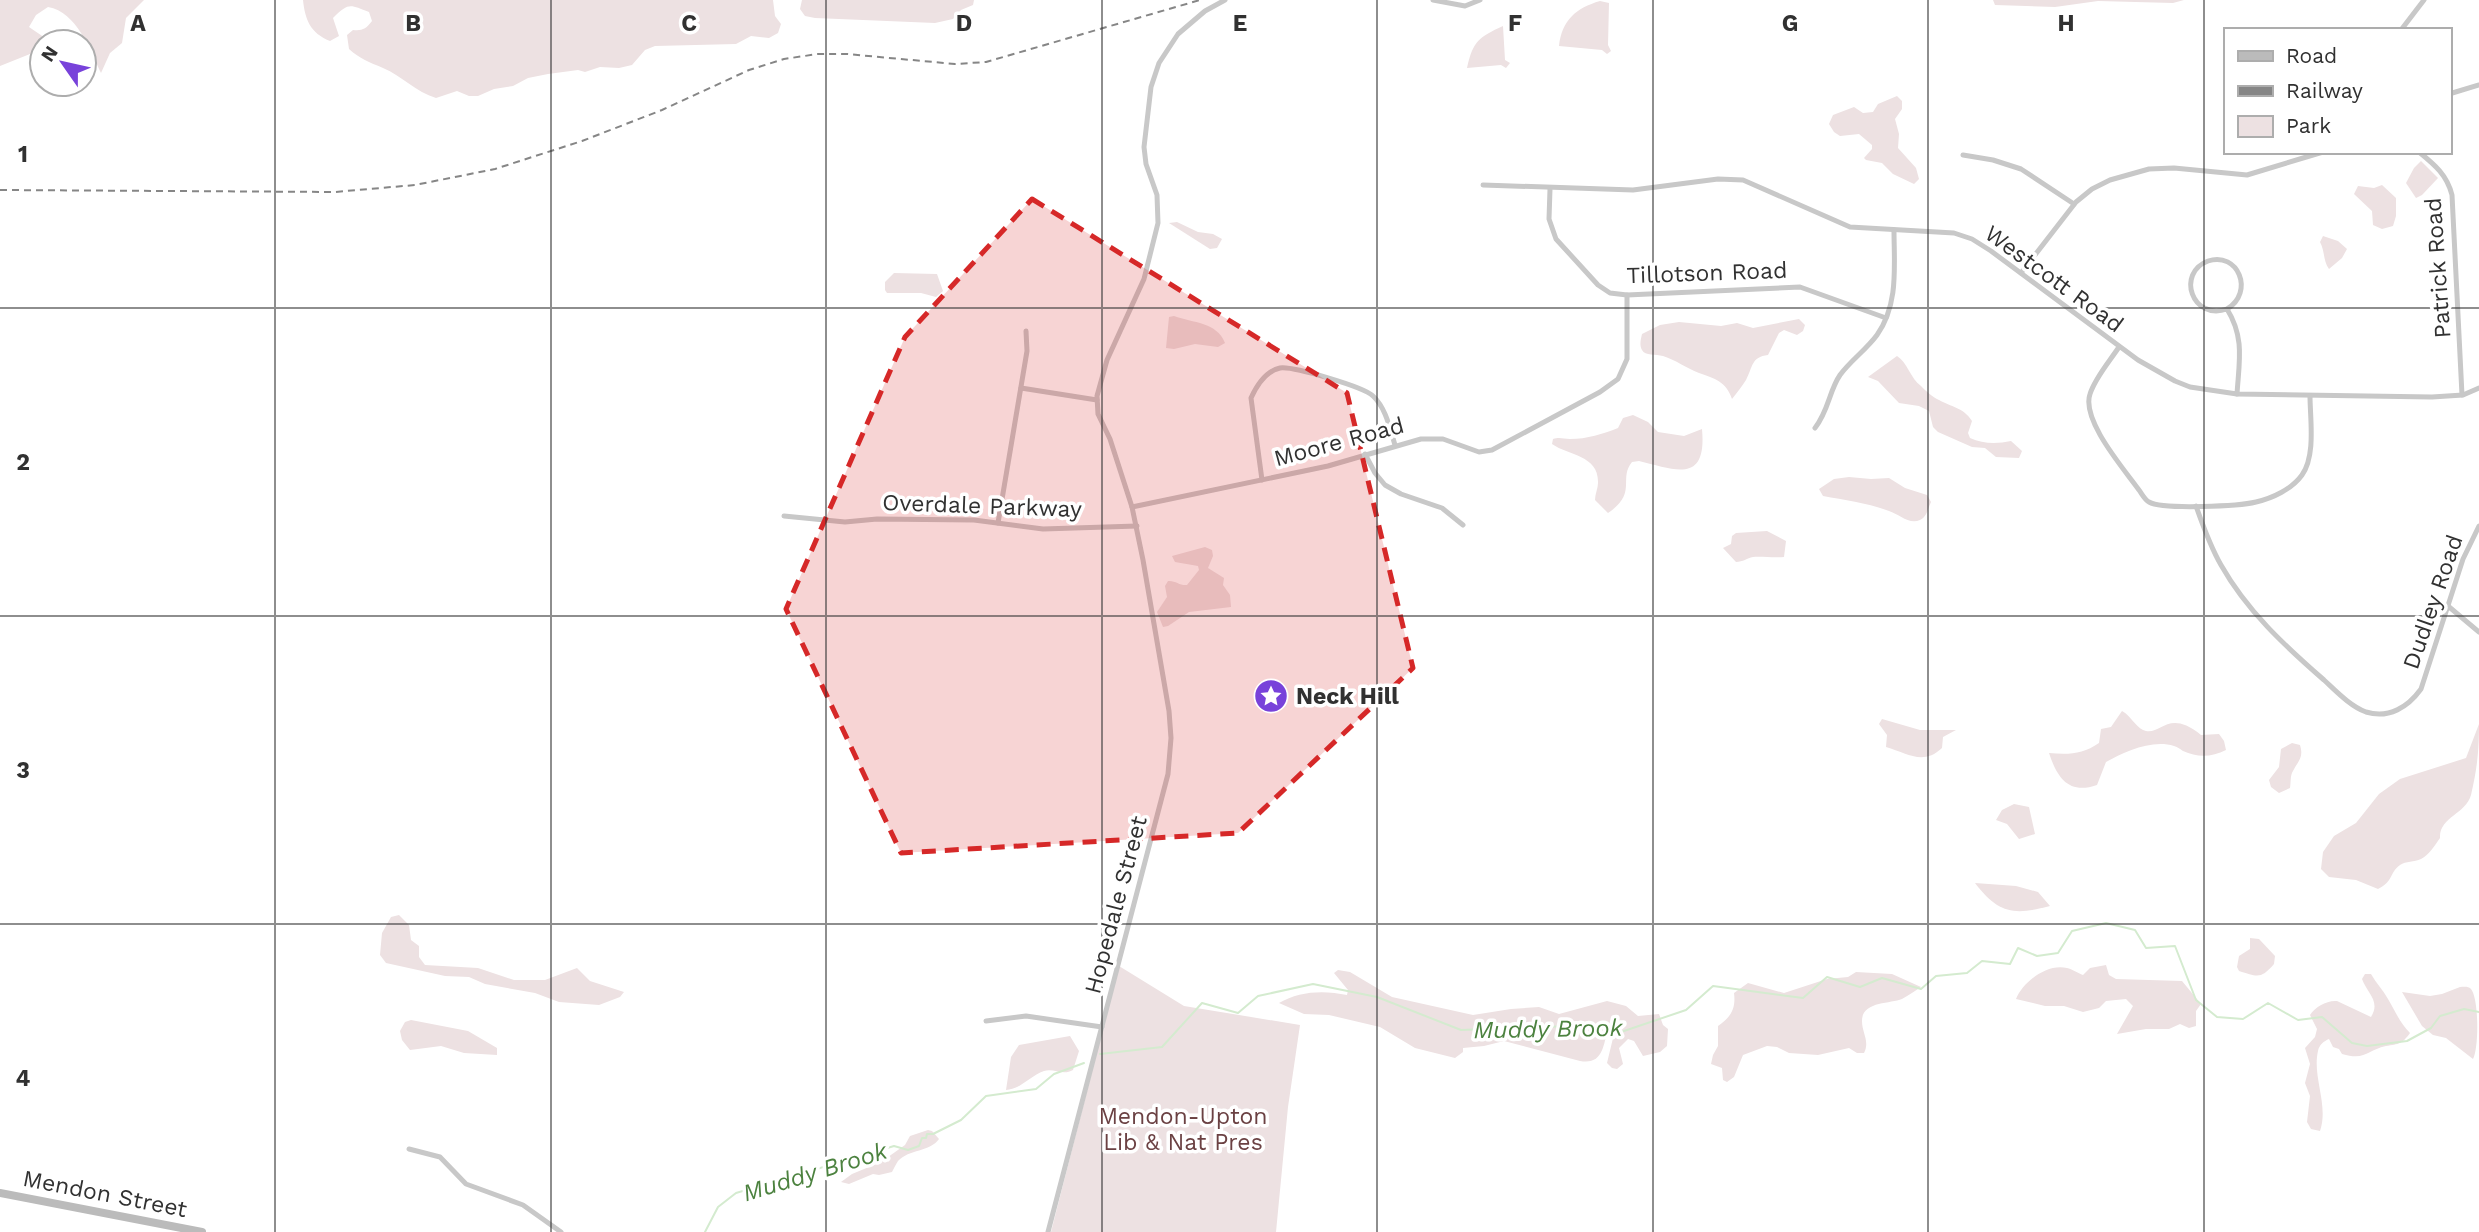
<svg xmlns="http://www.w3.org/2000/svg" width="2479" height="1232" font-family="'Work Sans',sans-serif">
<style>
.green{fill:#ede1e2}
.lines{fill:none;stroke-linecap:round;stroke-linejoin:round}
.stream{stroke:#d4ebcf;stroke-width:2}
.street{stroke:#c8c8c8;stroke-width:5}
.secondary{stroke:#bbb;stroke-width:8}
.rail{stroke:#868686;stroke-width:2;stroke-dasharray:7 5;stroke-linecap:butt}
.marked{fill:#d62828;fill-opacity:0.2;stroke:#d62828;stroke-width:5;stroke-dasharray:14 9;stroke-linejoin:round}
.grid{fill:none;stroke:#313131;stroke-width:2;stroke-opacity:0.55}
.labels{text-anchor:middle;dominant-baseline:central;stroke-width:7;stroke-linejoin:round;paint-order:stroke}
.street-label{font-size:23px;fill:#313131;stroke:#fff}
.poi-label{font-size:23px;font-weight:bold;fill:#313131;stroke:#fff;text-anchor:start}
.park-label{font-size:23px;fill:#6b4143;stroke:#fff}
.water-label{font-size:24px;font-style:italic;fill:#4c823f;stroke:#fff}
.grid-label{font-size:23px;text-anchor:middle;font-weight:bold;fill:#313131;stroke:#fff;stroke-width:7;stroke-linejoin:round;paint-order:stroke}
</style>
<rect width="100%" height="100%" fill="#fff"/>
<g class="green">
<path d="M 0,0 L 144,0 L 126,18 L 122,43 L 110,53 L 101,73 C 90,50 77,12 48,7 L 36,15 L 29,27 L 51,42 L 42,42 L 42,64 L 30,54 L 0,66 Z"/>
<path d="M 303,0 L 773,0 L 775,16 L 781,24 L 778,33 L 769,38 L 751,36 L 736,44 L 655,46 L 645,50 L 632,65 L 619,68 L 600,67 L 585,72 L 578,70 L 548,74 L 528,78 L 513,86 L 494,89 L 478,96 L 469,96 L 457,91 L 436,98 C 416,92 402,76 383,68 C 369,62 360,59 349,49 L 347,35 L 353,30 C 362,31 366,29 372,21 L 369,12 C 350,5 349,2 333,18 L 339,36 L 330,41 C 310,33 305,19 303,0 Z"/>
<path d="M 802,0 L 974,0 L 973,5 L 961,10 L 953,19 L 935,23 L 815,18 L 805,16 L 800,9 Z"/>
<path d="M 1993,0 L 2184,0 L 2173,3 L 2098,1 L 2055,7 L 1995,5 Z"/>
<path d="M 1600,1 L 1609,3 L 1608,45 L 1611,51 L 1607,54 L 1602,50 L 1559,46 C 1562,20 1576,8 1600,1 Z"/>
<path d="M 1503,26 L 1505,60 L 1510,63 L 1506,68 L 1501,65 L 1467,68 C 1473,41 1479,37 1503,26 Z"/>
<path d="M 1897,96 L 1902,101 L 1902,109 L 1895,119 L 1899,134 L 1898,148 L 1916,168 L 1919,179 L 1914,184 L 1893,174 L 1882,163 L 1866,160 L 1864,158 L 1872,149 L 1872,145 L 1859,134 L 1840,136 L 1834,132 L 1829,124 L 1833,115 L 1854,107 L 1863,113 L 1873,112 L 1878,104 Z"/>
<path d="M 2421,161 L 2438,178 L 2422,195 L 2416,198 L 2406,183 L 2414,168 Z"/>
<path d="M 2358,186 L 2374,188 L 2382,185 L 2396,198 L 2396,216 L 2393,226 L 2382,229 L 2373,225 L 2372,211 L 2354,194 Z"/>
<path d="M 1177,222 L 1198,232 L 1213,234 L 1222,239 L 1217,248 L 1210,249 L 1169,223 Z"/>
<path d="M 2323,236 L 2338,241 L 2347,249 L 2342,258 L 2329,269 C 2323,261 2325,251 2320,242 Z"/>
<path d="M 894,273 L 937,274 L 943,291 L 936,297 L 921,293 L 887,293 L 885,290 L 885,282 Z"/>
<path d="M 1174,316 C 1193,323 1217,322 1225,343 L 1218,347 L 1195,344 L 1174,349 L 1166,348 L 1169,317 Z"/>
<path d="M 1799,319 L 1805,325 L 1803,331 L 1797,335 L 1784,330 L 1779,333 L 1768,355 C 1751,357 1753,367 1746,380 C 1742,386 1737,393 1732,399 C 1726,381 1715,379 1699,373 C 1686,368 1676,360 1663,356 C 1656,354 1645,356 1642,350 C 1639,345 1641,339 1642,334 L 1660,325 L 1679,322 L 1721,326 L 1737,323 L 1753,328 Z"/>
<path d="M 1897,356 C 1908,363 1910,378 1921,386 C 1926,391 1932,397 1939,400 C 1951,407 1963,407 1972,421 L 1968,433 L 1970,438 C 1983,444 1997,444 2011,441 L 2022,451 L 2019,458 L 1996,457 L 1985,448 L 1972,447 L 1938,432 L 1933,427 L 1929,411 L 1919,406 L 1899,403 L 1878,381 L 1868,377 Z"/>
<path d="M 1633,415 L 1648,422 L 1658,432 L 1684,436 L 1702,429 C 1707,484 1676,470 1639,461 L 1632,462 C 1618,479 1638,493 1608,513 L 1595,500 C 1595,494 1598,488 1598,483 C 1599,455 1569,456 1552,444 L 1553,439 C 1560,437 1563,439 1570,439 C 1587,439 1603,434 1618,428 L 1623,418 Z"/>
<path d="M 1849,477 L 1871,479 L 1889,478 L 1905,488 L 1927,495 L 1931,502 C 1928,508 1927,517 1920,520 C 1909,525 1899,514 1889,511 C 1868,503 1845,500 1823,496 L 1819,489 L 1834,479 Z"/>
<path d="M 1767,531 L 1786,541 L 1784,557 C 1773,558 1761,556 1753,557 C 1747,558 1743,562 1736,562 L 1723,548 L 1731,544 L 1732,536 L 1736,533 Z"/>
<path d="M 1205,547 L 1212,550 L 1213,556 L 1208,568 L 1224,578 L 1223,585 L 1230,595 L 1231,607 L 1189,612 L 1168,626 L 1163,627 L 1157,612 L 1167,597 L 1165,586 L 1168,581 C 1175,580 1180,586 1187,585 L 1199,570 L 1198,566 L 1175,562 L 1172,556 Z"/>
<path d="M 2122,711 C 2131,716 2135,726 2143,730 C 2160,738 2167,707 2201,735 L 2219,734 L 2224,741 L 2226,750 C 2212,757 2198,758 2183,751 C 2180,749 2178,747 2174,746 C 2152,739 2124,752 2106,762 L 2097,785 C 2068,795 2057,777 2049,753 C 2069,755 2083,754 2099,743 L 2101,729 L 2111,727 Z"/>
<path d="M 1882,719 L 1920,730 L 1956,730 L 1943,737 L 1942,748 C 1923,766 1907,753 1886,747 L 1887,735 L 1879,724 Z"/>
<path d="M 2479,724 C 2479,752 2477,769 2471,795 C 2466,814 2439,817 2440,838 C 2435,845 2429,855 2421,859 C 2414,862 2406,861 2400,865 C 2389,873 2394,881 2378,889 L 2356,880 L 2329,877 L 2321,869 L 2323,852 L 2334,836 L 2356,823 L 2379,794 L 2400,779 L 2466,758 Z"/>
<path d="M 2292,743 L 2300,745 C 2304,758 2298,761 2293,771 C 2290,775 2291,783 2290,788 L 2279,793 L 2271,787 L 2269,780 L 2279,767 L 2281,749 Z"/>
<path d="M 2014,804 L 2029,807 L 2035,834 L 2019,839 L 2007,824 L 1996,820 L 2002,810 Z"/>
<path d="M 1975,883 L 2016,886 L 2038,892 L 2050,906 C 2013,916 1998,913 1975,883 Z"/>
<path d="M 399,915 L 409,925 L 411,940 L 419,946 L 419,957 L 425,965 L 478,968 L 514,980 L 545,980 L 577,968 L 590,981 L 624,992 L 620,997 L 599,1005 L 559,1002 L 535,993 L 485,984 L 469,977 L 445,976 L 386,963 L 380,955 L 382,933 L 391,917 Z"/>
<path d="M 2250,938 L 2259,939 L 2275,956 L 2274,964 C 2261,979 2258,977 2239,971 L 2237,967 L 2239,956 L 2250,949 Z"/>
<path d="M 2106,965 L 2109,975 L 2116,979 L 2182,981 L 2201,1004 L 2196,1011 L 2196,1026 L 2189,1028 L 2180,1024 L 2169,1029 L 2146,1029 L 2117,1034 L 2133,1006 L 2126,999 L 2106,1001 L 2099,1008 L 2083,1012 L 2064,1006 L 2045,1006 L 2016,999 C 2023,982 2047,963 2067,968 C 2072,969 2078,973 2083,975 L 2090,968 Z"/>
<path d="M 1119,966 L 1184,1006 L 1300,1025 L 1288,1107 L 1276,1232 L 1051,1232 Z"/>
<path d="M 1338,970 L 1350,972 L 1392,997 L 1473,1015 L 1511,1009 L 1539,1007 L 1559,1014 L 1607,1001 L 1626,1006 L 1638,1016 L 1659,1014 L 1663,1025 L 1668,1029 L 1667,1046 L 1660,1052 L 1643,1056 L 1634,1041 L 1628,1039 L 1619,1048 L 1623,1064 L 1617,1069 L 1612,1068 L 1607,1063 L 1614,1034 L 1608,1029 C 1603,1046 1603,1065 1580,1061 L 1504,1041 L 1484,1046 L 1463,1048 L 1463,1052 L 1455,1058 L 1415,1048 L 1380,1027 L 1329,1015 L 1304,1014 L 1279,1003 C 1299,991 1324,990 1347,995 L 1348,990 L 1334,973 Z"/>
<path d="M 1856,972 L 1892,974 L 1921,987 C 1915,991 1909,995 1902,999 C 1890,1004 1862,1001 1862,1021 C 1862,1033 1870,1041 1864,1053 L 1857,1053 L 1849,1048 L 1818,1055 L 1789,1053 L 1777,1047 L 1767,1046 L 1743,1055 L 1734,1077 L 1727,1082 L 1723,1080 L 1722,1068 L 1711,1064 L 1713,1055 L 1718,1046 L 1718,1026 C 1731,1017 1736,1009 1734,993 L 1748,983 L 1784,993 L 1827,979 L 1848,977 Z"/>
<path d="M 2365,974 L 2371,974 C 2376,983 2383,990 2388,999 C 2395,1011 2400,1023 2410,1033 C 2402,1044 2399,1044 2386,1046 C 2367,1050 2366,1061 2342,1054 L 2339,1049 L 2333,1047 L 2329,1039 C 2324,1041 2319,1045 2318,1051 C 2312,1077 2329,1105 2320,1131 L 2311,1129 L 2307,1122 L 2310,1096 L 2305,1083 L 2310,1064 L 2305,1048 L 2315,1037 L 2317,1029 L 2310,1015 C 2315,1007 2327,1000 2337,1001 L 2371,1017 C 2381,1001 2367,993 2362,979 Z"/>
<path d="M 2460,987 C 2464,987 2468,986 2471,989 C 2479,999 2479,1048 2473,1059 L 2446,1038 L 2433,1035 L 2422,1026 L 2402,992 L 2430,996 L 2442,994 Z"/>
<path d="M 411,1020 L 468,1031 L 497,1048 L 497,1055 L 464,1053 L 441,1046 L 410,1050 L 402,1040 L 400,1031 L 405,1022 Z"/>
<path d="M 1070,1036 L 1079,1051 L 1073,1070 C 1063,1076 1054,1068 1044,1071 C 1030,1076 1021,1089 1006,1090 L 1011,1057 L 1019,1045 Z"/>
<path d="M 928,1130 L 932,1131 L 939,1139 C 930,1152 909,1149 898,1161 C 896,1164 894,1168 892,1172 L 879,1175 L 873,1174 L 849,1184 L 841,1182 L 852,1174 L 881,1162 L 905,1145 L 910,1136 Z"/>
</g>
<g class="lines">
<g class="stream">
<path d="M 1100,1054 L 1162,1047 L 1202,1003 L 1238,1013 L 1258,996 L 1313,984 L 1377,997 L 1461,1030 L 1570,1026 L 1621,1032 L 1686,1010 L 1713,986 L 1803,998 L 1827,977 L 1860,987 L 1882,978 L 1921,989 L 1936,976 L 1967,973 L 1982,961 L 2010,964 L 2018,948 L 2037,956 L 2058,953 L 2072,931 L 2106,923 L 2135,930 L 2146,948 L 2175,946 L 2196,1000 L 2217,1017 L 2243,1019 L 2268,1003 L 2298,1020 L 2322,1017 L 2352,1043 L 2367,1046 L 2407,1041 L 2431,1028 L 2440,1016 L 2464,1009 L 2479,1012"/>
<path d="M 705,1232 L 718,1207 L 736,1193 L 894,1146 L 908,1150 L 919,1146 L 922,1138 L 926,1138 L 927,1134 L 933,1134 L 961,1120 L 986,1096 L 1036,1089 L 1054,1074 L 1084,1063"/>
</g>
<g class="street">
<path d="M 1433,0 L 1465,6 L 1480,0"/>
<path d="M 2401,30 L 2424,0"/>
<path d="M 2449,94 L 2479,85"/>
<path d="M 2419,152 C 2435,165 2447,175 2452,195 L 2462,395"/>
<path d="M 1963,155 L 1993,160 L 2021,169 L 2074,204"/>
<path d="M 1483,185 L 1633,190 L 1718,179 L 1743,180 L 1850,227 L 1954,233 L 1972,239 L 1991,251 L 2138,360 L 2175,381 L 2190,387 L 2237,394 L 2432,397 L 2463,395 L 2479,388"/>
<path d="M 1550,189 L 1549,219 L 1556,239 L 1598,285 L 1610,293 L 1627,295 L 1800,287 L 1886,318"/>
<path d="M 2021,273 L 2076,202 L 2092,189 L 2110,180 L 2149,169 L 2174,168 L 2247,175 L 2323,152"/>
<path d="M 2227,309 C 2255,292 2238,251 2208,261 C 2176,273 2192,321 2227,309 C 2245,338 2239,362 2237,394"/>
<path d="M 2119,347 C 2109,362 2095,378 2090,394 C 2081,420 2124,469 2139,490 C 2142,494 2145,500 2149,502 C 2163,510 2240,506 2256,502 C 2273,498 2292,489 2302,475 C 2316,455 2310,419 2310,396"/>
<path d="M 1021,388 L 1097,400"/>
<path d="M 1815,428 C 1829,410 1829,391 1840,375 C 1851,360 1866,350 1877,335 C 1899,304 1894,266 1894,230"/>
<path d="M 1365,454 L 1375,473 L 1385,485 L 1401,494 L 1442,508 L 1463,525"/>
<path d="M 1262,480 L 1251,398 C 1257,385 1266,371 1280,368 C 1293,366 1364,387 1373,396 C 1386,408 1390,429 1395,445"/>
<path d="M 2196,506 C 2203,526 2210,546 2221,565 C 2247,611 2284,645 2324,680 C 2336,691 2350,706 2366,712 C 2389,719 2408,707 2421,689 L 2463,559 L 2479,526"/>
<path d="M 1132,507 L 1328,466 L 1421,439 L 1443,439 L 1479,452 L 1492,450 L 1600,392 L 1618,379 L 1627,359 L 1627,295"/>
<path d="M 784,516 L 845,522 L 877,519 L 974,520 L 1043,529 L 1137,526"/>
<path d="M 998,523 L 1027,351 L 1026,331"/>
<path d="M 2448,606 L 2479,632"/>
<path d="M 986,1021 L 1026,1016 L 1102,1027"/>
<path d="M 409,1149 L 440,1157 L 466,1184 L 523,1205 L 561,1232"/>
<path d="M 1048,1232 L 1168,774 L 1171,738 L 1169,711 L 1143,560 L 1132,507 L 1110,439 L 1098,414 L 1097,396 L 1107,360 L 1144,279 L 1158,223 L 1157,195 L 1146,164 L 1144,147 L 1151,87 L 1159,63 L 1178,34 L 1205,11 L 1225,0"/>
</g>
<path class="secondary" d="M 0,1193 L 202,1232"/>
<path class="rail" d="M 0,190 L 335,192 L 415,185 L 495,169 L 582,141 L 662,110 L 749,70 L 784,59 L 818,54 L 847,54 L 955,64 L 986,62 L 1200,0"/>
</g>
<path class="marked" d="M 1032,199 L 1347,393 L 1413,668 L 1238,833 L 901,853 L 786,609 L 905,337 Z"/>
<path class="grid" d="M 275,0 L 275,1232M 551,0 L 551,1232M 826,0 L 826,1232M 1102,0 L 1102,1232M 1377,0 L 1377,1232M 1653,0 L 1653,1232M 1928,0 L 1928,1232M 2204,0 L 2204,1232M 0,308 L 2479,308M 0,616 L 2479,616M 0,924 L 2479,924"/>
<defs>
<g id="sight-disc" transform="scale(1.75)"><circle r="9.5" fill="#7842da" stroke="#fff"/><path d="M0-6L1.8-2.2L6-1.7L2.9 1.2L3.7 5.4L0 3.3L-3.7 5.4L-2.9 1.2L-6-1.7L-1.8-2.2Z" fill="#fff"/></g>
</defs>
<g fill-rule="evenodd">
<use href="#sight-disc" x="1271" y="696"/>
</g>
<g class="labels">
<g class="street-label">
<text transform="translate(2438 268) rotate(-94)">Patrick Road</text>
<text transform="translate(1707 273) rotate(-2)">Tillotson Road</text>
<text transform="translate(2054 279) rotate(36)">Westcott Road</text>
<text transform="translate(1339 442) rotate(-15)">Moore Road</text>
<text transform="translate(982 506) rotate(2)">Overdale Parkway</text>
<text transform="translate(2433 602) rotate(-71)">Dudley Road</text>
<text transform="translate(1116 905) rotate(-75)">Hopedale Street</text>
<text transform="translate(105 1194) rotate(11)">Mendon Street</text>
</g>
<g class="poi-label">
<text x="1296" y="696">Neck Hill</text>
</g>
<g class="park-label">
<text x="1183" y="1116">Mendon-Upton<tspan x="1183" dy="26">Lib &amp; Nat Pres</tspan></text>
</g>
<g class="water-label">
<text transform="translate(1548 1029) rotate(-1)">Muddy Brook</text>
<text transform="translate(815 1172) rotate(-17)">Muddy Brook</text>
</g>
</g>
<g class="grid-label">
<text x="138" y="31">A</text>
<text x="413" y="31">B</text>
<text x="689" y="31">C</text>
<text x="964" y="31">D</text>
<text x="1240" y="31">E</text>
<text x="1515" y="31">F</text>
<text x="1790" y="31">G</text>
<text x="2066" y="31">H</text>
<text x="23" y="162">1</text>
<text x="23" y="470">2</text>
<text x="23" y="778">3</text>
<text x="23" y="1086">4</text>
</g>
<rect x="2224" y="28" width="228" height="126" fill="#ffffff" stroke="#adadad" stroke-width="2"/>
<rect x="2238" y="51" width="35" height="10" fill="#bbbbbb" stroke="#adadad" stroke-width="2"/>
<text x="2286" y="63" font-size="21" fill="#313131">Road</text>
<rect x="2238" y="86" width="35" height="10" fill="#868686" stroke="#adadad" stroke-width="2"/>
<text x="2286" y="98" font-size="21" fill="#313131">Railway</text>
<rect x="2238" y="116" width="35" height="21" fill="#ede1e2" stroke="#adadad" stroke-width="2"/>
<text x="2286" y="133" font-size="21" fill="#313131">Park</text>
<g transform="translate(63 63) rotate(304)"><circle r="33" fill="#ffffff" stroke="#adadad" stroke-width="2"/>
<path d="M0-5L12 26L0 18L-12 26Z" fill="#7842da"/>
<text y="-10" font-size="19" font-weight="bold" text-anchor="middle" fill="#313131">N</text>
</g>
</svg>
